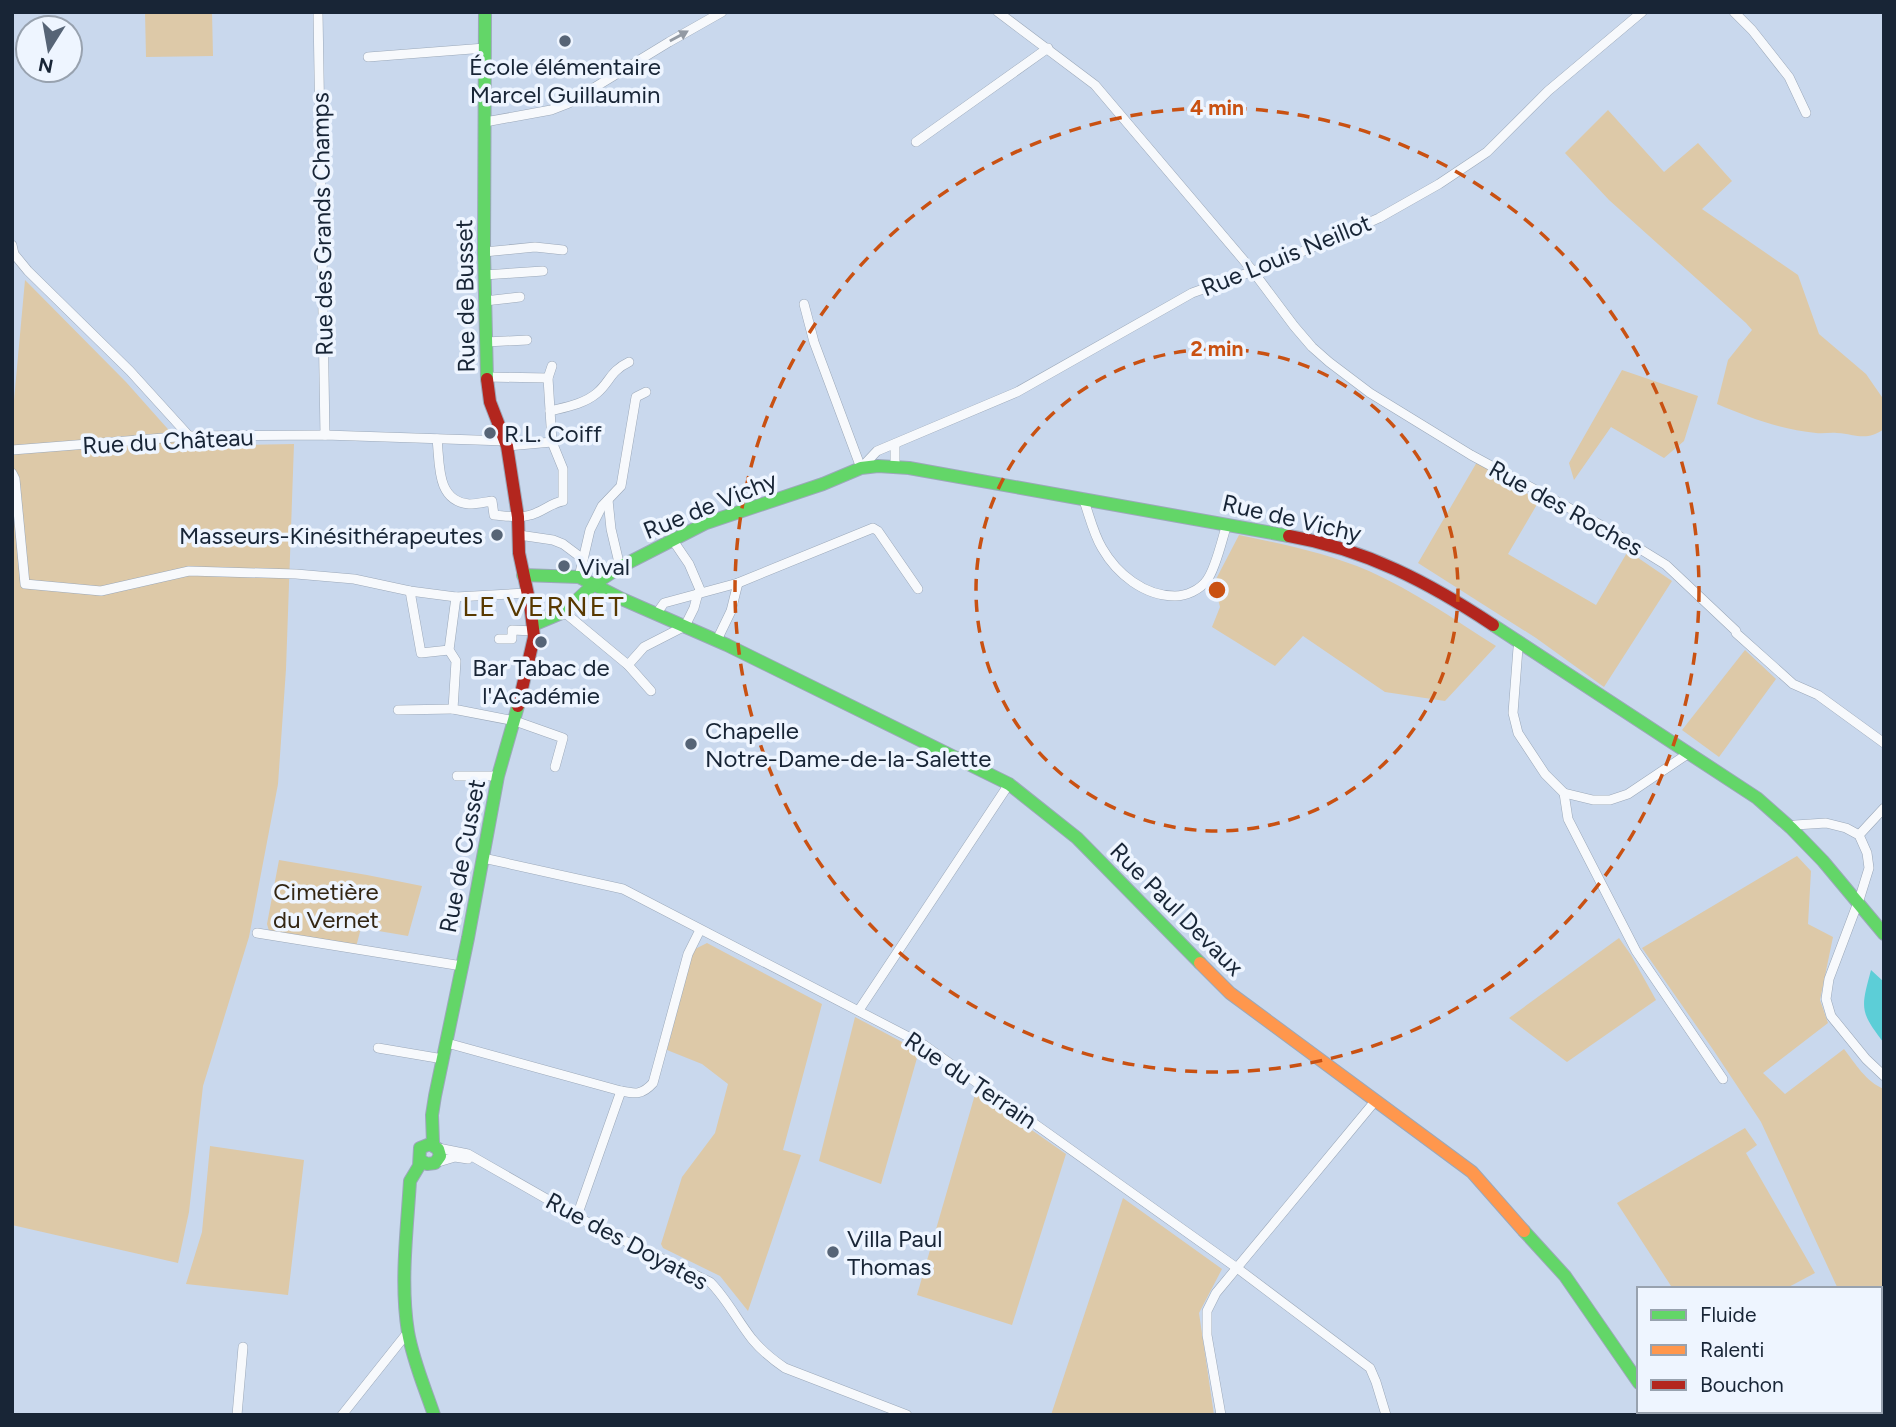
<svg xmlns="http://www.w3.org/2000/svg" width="1896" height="1427" font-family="Figtree,sans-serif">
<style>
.green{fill:#ddc9a8}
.water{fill:#5cced7}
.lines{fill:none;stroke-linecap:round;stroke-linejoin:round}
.street-casing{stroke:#9ba8b9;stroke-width:10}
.fast-casing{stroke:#9ba8b9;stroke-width:14}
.slow-casing{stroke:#9ba8b9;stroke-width:14}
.jam-casing{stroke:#9ba8b9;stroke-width:14}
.street{stroke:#f7f9fc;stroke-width:9}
.fast{stroke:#63d668;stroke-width:12}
.slow{stroke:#ff974d;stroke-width:12}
.jam{stroke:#b3261e;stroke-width:12}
.oneway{fill:#939aa3}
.ring{fill:none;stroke:#c95112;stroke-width:3.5;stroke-dasharray:12 9}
.poi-dot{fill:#566476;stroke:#eef5ff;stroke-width:2.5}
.labels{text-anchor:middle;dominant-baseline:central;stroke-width:7;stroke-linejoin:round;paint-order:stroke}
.poi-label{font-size:24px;fill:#182536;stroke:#eef5ff;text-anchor:start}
.street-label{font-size:24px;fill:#182536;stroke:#eef5ff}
.park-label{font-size:24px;fill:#342714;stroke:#eef5ff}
.quarter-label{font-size:28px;letter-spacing:2px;fill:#583900;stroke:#eef5ff}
.centre{fill:#c95112;stroke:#eef5ff;stroke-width:3.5}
.ring-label{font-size:21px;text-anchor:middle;font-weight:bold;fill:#c95112;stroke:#eef5ff;stroke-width:7;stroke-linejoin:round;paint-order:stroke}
</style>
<rect width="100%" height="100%" fill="#c9d8ed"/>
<g class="green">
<path d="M 145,12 L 212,12 L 213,56 L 146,57 Z"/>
<path d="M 1608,110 L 1664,172 L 1698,143 L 1732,181 L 1702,209 L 1798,275 L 1819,334 L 1866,374 L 1884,400 L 1884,429 C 1866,442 1856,434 1837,433 C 1830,432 1823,434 1816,433 C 1781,430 1748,417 1717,404 L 1728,360 L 1752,330 L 1746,323 L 1609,200 L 1565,153 Z"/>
<path d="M 25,280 L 126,382 L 183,446 L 294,444 L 286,669 L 278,784 L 249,937 L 203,1086 L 189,1212 L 178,1263 L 12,1225 L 12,422 Z"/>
<path d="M 1622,370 L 1698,396 L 1684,441 L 1664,458 L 1611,427 L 1574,480 L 1569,463 Z"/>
<path d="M 1477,462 L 1539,501 L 1508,554 L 1596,605 L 1628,551 L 1672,581 L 1604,687 L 1536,638 L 1418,563 Z"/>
<path d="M 1239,535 C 1283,544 1327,553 1369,571 C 1414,591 1455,620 1496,646 L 1445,701 L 1385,692 L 1303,636 L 1275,666 L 1212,627 L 1220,607 L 1214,583 Z"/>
<path d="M 1745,650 L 1776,679 L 1719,757 L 1682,730 Z"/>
<path d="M 1797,856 L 1811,871 L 1808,924 L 1833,937 L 1820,1000 L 1828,1023 L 1763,1073 L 1785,1094 L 1844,1049 C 1855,1063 1866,1082 1884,1089 L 1884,1361 L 1880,1356 L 1880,1289 L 1838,1289 L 1761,1122 L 1714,1051 L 1642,948 Z"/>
<path d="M 279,860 L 367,875 L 422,886 L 408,936 L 361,928 L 356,947 L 269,931 L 267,924 Z"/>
<path d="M 1619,938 L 1631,955 L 1656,1000 L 1567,1062 L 1509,1018 Z"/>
<path d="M 707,943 L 822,1004 L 783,1150 L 801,1155 L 748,1311 L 720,1276 L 663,1248 L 661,1244 L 682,1177 L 715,1133 L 728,1084 L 702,1064 L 667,1050 L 693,950 Z"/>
<path d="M 855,1017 L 919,1051 L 881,1184 L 819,1161 Z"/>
<path d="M 976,1091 L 1066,1154 L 1012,1325 L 917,1295 Z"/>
<path d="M 1745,1128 L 1757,1145 L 1746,1153 L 1815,1273 L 1785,1289 L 1673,1289 L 1617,1203 Z"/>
<path d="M 210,1146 L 304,1160 L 288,1295 L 186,1284 L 202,1232 Z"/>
<path d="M 1123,1198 L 1222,1269 L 1199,1313 L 1214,1415 L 1051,1415 Z"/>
</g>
<path class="water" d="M 1871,970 L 1884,982 L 1884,1043 C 1859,1011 1861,1008 1871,970 Z"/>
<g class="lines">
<g class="street-casing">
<g id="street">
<path d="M 318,12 L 325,435"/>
<path d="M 998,12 L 1095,85 L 1252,270 L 1294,326 L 1312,347 L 1329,362 L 1370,393 L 1471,455 L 1606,528 L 1666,565 L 1736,631 L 1736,633 L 1793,684 L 1818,695 L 1884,743"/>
<path d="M 1734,12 L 1752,30 L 1789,77 L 1806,113"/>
<path d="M 368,57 L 485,48"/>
<path d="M 485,122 L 551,110 L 569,103 L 669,42 L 722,12"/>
<path d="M 916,142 L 1048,48"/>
<path d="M 12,245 L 14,254 L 28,271 L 130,371 L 189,436"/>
<path d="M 484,252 L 535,247 L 563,250"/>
<path d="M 484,275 L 543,271"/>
<path d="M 485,301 L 520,297"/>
<path d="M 804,304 L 814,342 L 861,468"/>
<path d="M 486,342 L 527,340"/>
<path d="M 487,377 L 548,378"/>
<path d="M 550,411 C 566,407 584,404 597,393 C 610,382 610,371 629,362"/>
<path d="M 437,439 C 440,464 436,501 469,504 C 477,504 485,502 492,501 L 494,515 C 508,516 523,519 536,513 C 546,509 552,503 563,501 L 563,469 L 552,442 L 548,378 L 552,366"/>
<path d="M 895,444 L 895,467"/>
<path d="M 507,446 L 552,442"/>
<path d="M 12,450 L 189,436 L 325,435 L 506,441"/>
<path d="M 861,468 L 877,451 L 1017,392 L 1192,293 L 1278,262 L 1327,241 L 1379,218 L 1439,184 L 1487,152 L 1548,91 L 1642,12"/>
<path d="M 12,473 L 15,479 L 25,584 L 101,591 L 189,571 L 296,574 L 354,579 L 410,591 L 456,597 L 526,593"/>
<path d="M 1083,498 C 1089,514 1093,533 1102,548 C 1117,574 1144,596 1175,596 C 1186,596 1200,590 1207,580 C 1216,568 1222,539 1227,524"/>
<path d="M 608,500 L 611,529 L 620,567"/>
<path d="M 519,535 L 553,540 L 563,544 L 583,559"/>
<path d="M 672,539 L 689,564 L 701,592"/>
<path d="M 579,577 L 590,530 L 602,506 L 621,486 L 636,397 L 646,392"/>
<path d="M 410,591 L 421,653 L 449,650"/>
<path d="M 456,597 L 449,650 L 456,661 L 453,709 L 515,721 L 563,738 L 555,767"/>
<path d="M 564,612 L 628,665 L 651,691"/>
<path d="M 657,613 L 664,603 L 738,583 L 873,528 L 878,531 L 918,589"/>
<path d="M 499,639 L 512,639 L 512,630 L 534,631"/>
<path d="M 717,640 L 731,611 L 738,583"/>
<path d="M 1521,643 L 1518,648 L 1513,713 L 1518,733 L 1545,774 L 1564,793 L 1593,800 L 1610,800 L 1628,794 L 1689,753"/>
<path d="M 628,665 L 644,647 L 685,626 L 694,608 L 698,593"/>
<path d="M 398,710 L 453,709"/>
<path d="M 457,776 L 498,776"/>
<path d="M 1564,793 L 1568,819 L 1636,951 L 1723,1079"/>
<path d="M 1791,828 L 1795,825 L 1826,823 L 1846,828 L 1859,835 L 1867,853 L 1869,868 L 1860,897 L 1829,979 L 1826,999 L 1831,1016 L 1866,1059 L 1884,1076"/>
<path d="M 1859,835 L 1884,808"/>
<path d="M 483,858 L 623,889 L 924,1045 L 1237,1268 L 1370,1368 L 1376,1382 L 1386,1415"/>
<path d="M 257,933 L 462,966"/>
<path d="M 859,1010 L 1009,784"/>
<path d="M 447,1043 L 621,1091 C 636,1094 642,1095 653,1083 L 688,954 L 700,930"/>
<path d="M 378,1048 L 443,1059"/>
<path d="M 438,1148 L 468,1154 L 594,1226 L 710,1282 C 727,1299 737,1320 752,1339 C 762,1351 773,1360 785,1368 L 907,1415"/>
<path d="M 435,1163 L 455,1157 L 468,1159"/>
<path d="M 577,1216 L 621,1091"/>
<path d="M 1655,1411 L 1657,1415"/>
<path d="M 237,1415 L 243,1347"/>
<path d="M 342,1415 L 408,1332"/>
<path d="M 1221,1415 L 1207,1335 L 1207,1311 L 1216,1293 L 1376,1100"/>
</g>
</g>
<g class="fast-casing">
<g id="fast">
<path d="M 485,12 L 484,252 L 487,379"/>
<path d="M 523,575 L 579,577 L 622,599 L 727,645 L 1009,784 L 1077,838 L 1200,963"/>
<path d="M 533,625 L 564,612 L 593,585 L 620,567 L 706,523 L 823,484 L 861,468 L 878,466 L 909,468 L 1289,536"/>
<path d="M 1493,625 L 1757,798 L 1791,828 L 1823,861 L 1884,934"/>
<path d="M 433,1143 L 432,1115 L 435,1096 L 468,938 L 498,776 L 518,706"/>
<path d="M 420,1160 L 427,1164 L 435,1163 L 440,1156 L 438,1149 L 430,1144 L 420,1148 L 419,1166 L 410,1181 C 407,1231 400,1283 408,1332 C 413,1361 425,1388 434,1415"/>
<path d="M 1524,1231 L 1565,1276 L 1639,1383"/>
</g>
</g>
<g class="slow-casing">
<path id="slow" d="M 1200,963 L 1230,993 L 1472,1172 L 1524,1231"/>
</g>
<g class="jam-casing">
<g id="jam">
<path d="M 487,379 L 490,402 L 507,446 L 518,517 L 519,553 L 530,604 L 534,637 L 518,706"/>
<path d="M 1289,536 C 1365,549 1430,583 1493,625"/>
</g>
</g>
<use href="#street" class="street"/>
<use href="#fast" class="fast"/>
<use href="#slow" class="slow"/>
<use href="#jam" class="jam"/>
</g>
<defs><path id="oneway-solid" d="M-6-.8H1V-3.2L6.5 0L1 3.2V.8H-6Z" transform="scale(1.75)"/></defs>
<use class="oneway" href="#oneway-solid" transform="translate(679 36) rotate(-29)"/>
<g class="ring">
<circle cx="1217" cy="590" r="241"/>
<circle cx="1217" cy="590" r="482"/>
</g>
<g class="poi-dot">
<circle cx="565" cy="41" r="7"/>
<circle cx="490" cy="433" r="7"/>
<circle cx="497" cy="535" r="7"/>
<circle cx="564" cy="566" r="7"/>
<circle cx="541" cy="642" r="7"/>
<circle cx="691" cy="744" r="7"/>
<circle cx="833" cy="1252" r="7"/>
</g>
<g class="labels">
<g class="poi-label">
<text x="565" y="66" text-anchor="middle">École élémentaire<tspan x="565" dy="28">Marcel Guillaumin</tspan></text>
<text x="504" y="433">R.L. Coiff</text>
<text x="483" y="535" text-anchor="end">Masseurs-Kinésithérapeutes</text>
<text x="578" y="566">Vival</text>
<text x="541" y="667" text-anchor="middle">Bar Tabac de<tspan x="541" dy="28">l'Académie</tspan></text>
<text x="705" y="730">Chapelle<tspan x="705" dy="28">Notre-Dame-de-la-Salette</tspan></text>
<text x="847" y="1238">Villa Paul<tspan x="847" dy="28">Thomas</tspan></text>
</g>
<g class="street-label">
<text transform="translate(322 224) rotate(-91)">Rue des Grands Champs</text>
<text transform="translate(1286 255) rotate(-22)">Rue Louis Neillot</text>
<text transform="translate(465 296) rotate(-91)">Rue de Busset</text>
<text transform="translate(168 441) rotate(-3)">Rue du Château</text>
<text transform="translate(710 505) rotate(-22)">Rue de Vichy</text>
<text transform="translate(1566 508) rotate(29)">Rue des Roches</text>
<text transform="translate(1292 518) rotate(13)">Rue de Vichy</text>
<text transform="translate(462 856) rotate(-79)">Rue de Cusset</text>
<text transform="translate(1177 909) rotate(45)">Rue Paul Devaux</text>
<text transform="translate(971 1080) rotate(34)">Rue du Terrain</text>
<text transform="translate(627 1241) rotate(28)">Rue des Doyates</text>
</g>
<g class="park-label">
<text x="326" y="891">Cimetière<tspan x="326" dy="28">du Vernet</tspan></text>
</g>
<g class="quarter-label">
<text x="544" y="606">LE VERNET</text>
</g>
</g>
<circle cx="1217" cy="590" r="10" class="centre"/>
<g class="ring-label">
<text x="1217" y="115">4 min</text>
<text x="1217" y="356">2 min</text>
</g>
<rect width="1896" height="1427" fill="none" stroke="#182536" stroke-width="28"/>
<rect x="1637" y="1287" width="245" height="126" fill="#eef5ff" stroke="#98a2af" stroke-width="2"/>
<rect x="1651" y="1310" width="35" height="10" fill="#63d668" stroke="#98a2af" stroke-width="2"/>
<text x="1700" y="1322" font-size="21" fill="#182536">Fluide</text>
<rect x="1651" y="1345" width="35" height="10" fill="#ff974d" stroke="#98a2af" stroke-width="2"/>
<text x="1700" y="1357" font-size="21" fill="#182536">Ralenti</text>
<rect x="1651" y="1380" width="35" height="10" fill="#b3261e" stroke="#98a2af" stroke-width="2"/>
<text x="1700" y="1392" font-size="21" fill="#182536">Bouchon</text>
<g transform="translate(49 49) rotate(191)"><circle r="33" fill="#eef5ff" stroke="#98a2af" stroke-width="2"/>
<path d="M0-5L12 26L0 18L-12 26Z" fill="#566476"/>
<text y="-10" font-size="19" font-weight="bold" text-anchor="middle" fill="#182536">N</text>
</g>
</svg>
